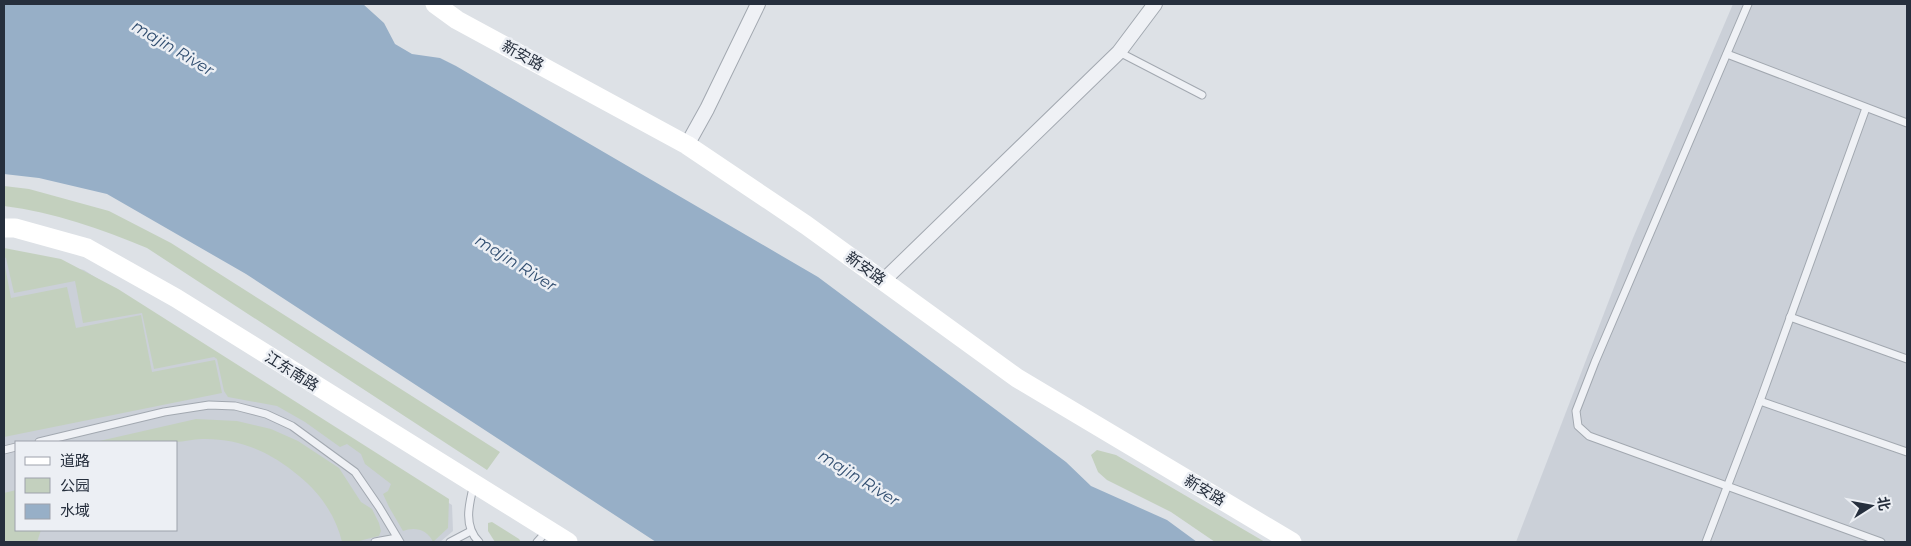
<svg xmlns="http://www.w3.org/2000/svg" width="1911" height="546" font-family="Montserrat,'Noto Sans SC',sans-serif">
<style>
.built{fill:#cbd0d8;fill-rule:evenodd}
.green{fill:#c3d0be}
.water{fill:#97afc7}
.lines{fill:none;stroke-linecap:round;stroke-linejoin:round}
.lane-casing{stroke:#a2a8b0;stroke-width:9}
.street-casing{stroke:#a2a8b0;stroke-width:16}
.lane{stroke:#eff1f5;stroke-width:7}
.street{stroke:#eff1f5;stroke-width:14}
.secondary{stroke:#fff;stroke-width:19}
.labels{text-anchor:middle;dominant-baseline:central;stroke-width:5;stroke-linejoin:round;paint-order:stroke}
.street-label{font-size:15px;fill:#262f3d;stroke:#eceff4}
.water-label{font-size:16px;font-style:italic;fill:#314e70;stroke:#eceff4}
</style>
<rect width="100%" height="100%" fill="#dde1e6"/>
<g class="built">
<path d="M 1733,4 L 1907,4 L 1907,542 L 1516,542 L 1633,238 Z"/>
<path d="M 4,252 L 84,270 L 452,505 L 453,531 L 440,542 L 4,542 ZM 16,442 L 176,442 L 176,530 L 16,530 Z"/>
</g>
<g class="green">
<path d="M 4,186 L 29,189 L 109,211 L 171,243 L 500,452 L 487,470 L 147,248 C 101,229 54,212 4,206 Z"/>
<path d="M 4,248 L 61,259 L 118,289 L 449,499 L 448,528 L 433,542 C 428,530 415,526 403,531 L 389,507 L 383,494 L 388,491 L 391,484 L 365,464 L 361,454 L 347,444 L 340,447 L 305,422 L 277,406 L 228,397 L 224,391 L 217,359 L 214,357 L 154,369 L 142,313 L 83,323 L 75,281 L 14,293 L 6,258 L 4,257 Z"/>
<path d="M 4,261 L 11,298 L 67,287 L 76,328 L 141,315 L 152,372 L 215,360 L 222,393 L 4,437 Z"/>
<path d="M 196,419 L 237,421 L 271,429 L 298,441 L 339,468 L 361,502 L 372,509 L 379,523 L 381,531 L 379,536 L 355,542 L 342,542 C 336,516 320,493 299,476 C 271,452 239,438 202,439 C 193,439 184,442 175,442 C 149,443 122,442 95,442 Z"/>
<path d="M 1097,450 L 1116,455 L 1265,542 L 1215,542 L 1171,512 L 1107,480 L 1098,472 L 1091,455 Z"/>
<path d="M 16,490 L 16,530 L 41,530 L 37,542 L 4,542 L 4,493 Z"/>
<path d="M 492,522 L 519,539 L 521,542 L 495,542 L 488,531 L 488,523 Z"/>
</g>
<path class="water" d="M 4,4 L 363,4 L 384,23 L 395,44 L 412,54 L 440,58 L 456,66 L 818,277 L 1066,462 L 1091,486 L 1167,520 L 1197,542 L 656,542 L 246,274 L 107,194 L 39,178 L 4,174 Z"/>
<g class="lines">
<g class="lane-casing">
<g id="lane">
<path d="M 1748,4 L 1595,362 L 1576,411 L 1578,426 L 1589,436 L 1881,542"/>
<path d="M 1119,52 L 1202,95"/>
<path d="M 1727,54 L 1907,123"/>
<path d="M 1790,317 L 1907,359"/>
<path d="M 1760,401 L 1907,452"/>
<path d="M 39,442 L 164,412 L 209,405 L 235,406 L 266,414 L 292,426 L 355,472 L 379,507 L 400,542"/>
<path d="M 4,450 L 16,447"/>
<path d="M 474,484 C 469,504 463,526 479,542"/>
<path d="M 375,542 L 397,538"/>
<path d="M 450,542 L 471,531"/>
<path d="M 537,542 L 547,531"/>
<path d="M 1706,542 L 1760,401 L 1866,108"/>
</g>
</g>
<g class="street-casing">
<g id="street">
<path d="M 687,145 L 707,109 L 758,4"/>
<path d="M 883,281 L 1119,52 L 1155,4"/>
</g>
</g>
<use href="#lane" class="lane"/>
<use href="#street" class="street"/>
<g class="secondary">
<path d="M 435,4 L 457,20 L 687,145 L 806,225 L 1017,378 L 1292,542"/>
<path d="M 4,228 L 15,228 L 87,248 L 176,298 L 568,542"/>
</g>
</g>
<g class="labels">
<g class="street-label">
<text transform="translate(523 55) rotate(29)">新安路</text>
<text transform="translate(866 268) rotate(36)">新安路</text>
<text transform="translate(292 371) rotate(32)">江东南路</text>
<text transform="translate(1205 490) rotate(31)">新安路</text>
</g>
<g class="water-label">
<text transform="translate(173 48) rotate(31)">majin River</text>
<text transform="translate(516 263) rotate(32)">majin River</text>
<text transform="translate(859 478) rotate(32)">majin River</text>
</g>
</g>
<rect width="1911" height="546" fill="none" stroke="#262f3d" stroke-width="10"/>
<rect x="15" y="441" width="162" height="90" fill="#eceff4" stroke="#9da2ab"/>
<rect x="25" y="457" width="25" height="8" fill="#ffffff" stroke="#9da2ab"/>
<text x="60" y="466" font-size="15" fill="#262f3d">道路</text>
<rect x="25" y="478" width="25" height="15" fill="#c3d0be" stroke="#9da2ab"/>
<text x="60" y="491" font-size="15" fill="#262f3d">公园</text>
<rect x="25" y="504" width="25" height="15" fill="#97afc7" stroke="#9da2ab"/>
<text x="60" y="516" font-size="15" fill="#262f3d">水域</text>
<g transform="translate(1871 506) rotate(79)" stroke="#eceff4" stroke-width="4" paint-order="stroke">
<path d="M0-4L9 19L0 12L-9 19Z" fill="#262f3d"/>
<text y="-8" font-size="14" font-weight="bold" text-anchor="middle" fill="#262f3d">北</text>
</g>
</svg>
